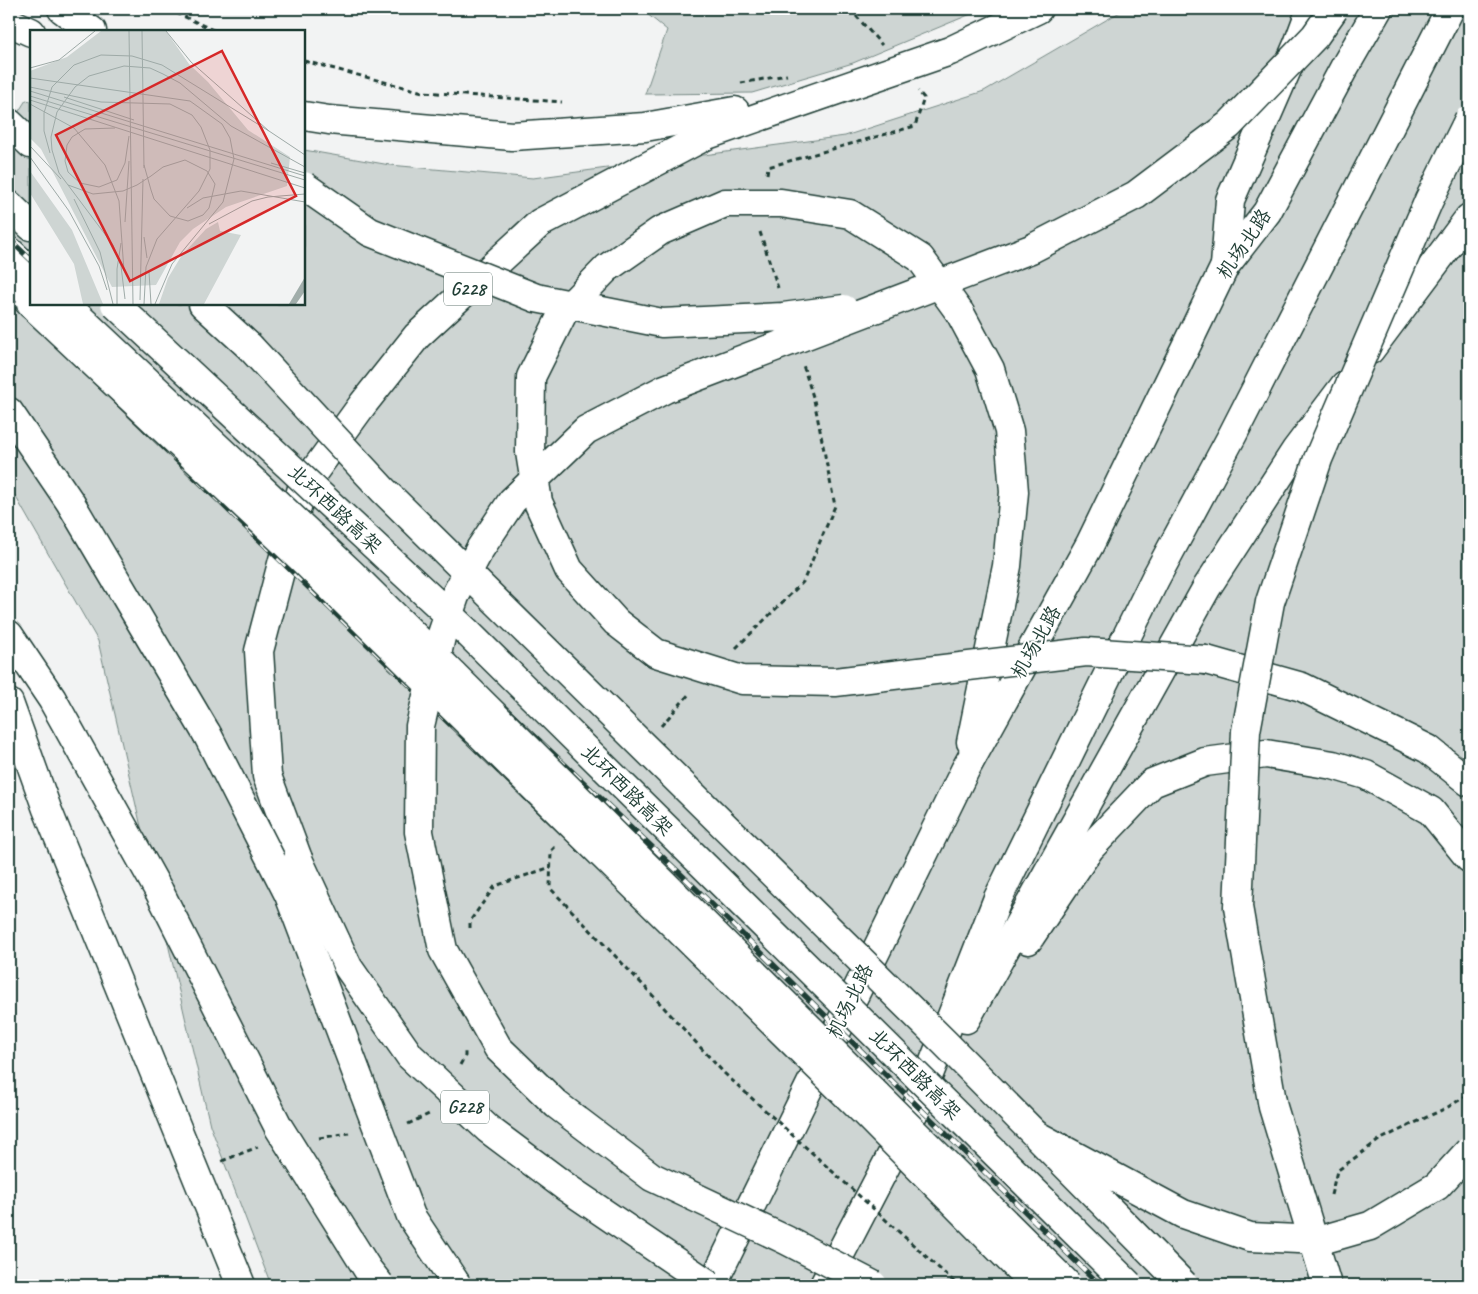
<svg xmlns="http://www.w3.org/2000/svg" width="1478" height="1294" font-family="Caveat,'LXGW WenKai TC',sans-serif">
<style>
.green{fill:#ced5d3;stroke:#768984}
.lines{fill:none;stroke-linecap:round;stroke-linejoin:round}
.major-casing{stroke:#1f3d34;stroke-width:31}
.highway-casing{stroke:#1f3d34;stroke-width:31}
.path{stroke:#1f3d34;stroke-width:3;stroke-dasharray:5 4;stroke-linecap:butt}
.major{stroke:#fff;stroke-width:28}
.highway{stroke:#fff;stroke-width:28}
.rail-casing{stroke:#1f3d34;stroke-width:5.5}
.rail{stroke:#fff;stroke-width:4;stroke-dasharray:11;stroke-linecap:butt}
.major-bridge-casing{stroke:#1f3d34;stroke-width:31;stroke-linecap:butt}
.highway-bridge-casing{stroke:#1f3d34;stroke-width:31;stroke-linecap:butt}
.path-bridge{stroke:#1f3d34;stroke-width:3;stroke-dasharray:5 4;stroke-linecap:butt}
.major-bridge{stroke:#fff;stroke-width:28}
.highway-bridge{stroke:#fff;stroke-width:28}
.labels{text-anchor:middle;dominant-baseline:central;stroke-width:4;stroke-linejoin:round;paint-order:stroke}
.shield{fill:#fff;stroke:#627771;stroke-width:1}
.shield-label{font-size:19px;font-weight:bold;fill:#1f3d34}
.street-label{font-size:20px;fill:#1f3d34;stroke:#fff}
.inset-road{fill:none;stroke:#9eaaa7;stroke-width:1}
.view{fill:#d62828;fill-opacity:0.15;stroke:#d62828;stroke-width:2.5}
.inset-edge{fill:none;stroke:#1f3d34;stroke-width:2.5}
</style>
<rect width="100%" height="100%" fill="#f2f3f3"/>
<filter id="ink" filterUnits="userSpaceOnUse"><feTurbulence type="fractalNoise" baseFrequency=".02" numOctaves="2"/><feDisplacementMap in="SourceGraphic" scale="10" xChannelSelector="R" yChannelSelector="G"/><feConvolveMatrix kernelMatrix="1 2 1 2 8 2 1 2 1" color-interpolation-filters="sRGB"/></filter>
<g filter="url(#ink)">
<g class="green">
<path d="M 641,9 L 983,9 L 853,63 L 752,93 L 645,94 L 667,30 Z"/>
<path d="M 1125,9 L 1469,9 L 1469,1285 L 271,1285 L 210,1125 L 98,641 L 9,485 L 9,127 L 26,100 L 31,101 L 31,304 L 304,304 L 304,150 L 390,165 L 533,178 L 845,136 L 984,91 Z"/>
</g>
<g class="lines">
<g class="major-casing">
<g id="major">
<path d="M 9,22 L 31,32"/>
<path d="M 304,116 L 329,120 L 512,136 L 645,127 L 735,111"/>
<path d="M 9,123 L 31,144"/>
<path d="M 9,282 L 31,304"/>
<path d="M 203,304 L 250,347"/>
<path d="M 298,859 L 267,776 L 259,651 L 302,488 L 363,404 L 417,336 L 540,223 L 707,135 L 950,51 L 1038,9"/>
</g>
</g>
<g class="highway-casing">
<g id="highway">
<path d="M 62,9 L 92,31"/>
<path d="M 9,205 L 31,226"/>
<path d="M 9,251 L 31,272"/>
<path d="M 1225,266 L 1230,200 L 1298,44 L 1311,9"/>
<path d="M 960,313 L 990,369 L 1009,431 L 1014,492 L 1007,566 L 971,742"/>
<path d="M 1370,350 L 1469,218"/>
<path d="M 9,412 L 70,502 L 207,734"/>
<path d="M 9,635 L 52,699 L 159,891"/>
<path d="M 1206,660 L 1302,687 L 1428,749 L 1469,782"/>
<path d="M 9,703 L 47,809 L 241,1285"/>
<path d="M 1028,940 L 1090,848 L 1152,783 L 1205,762 L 1266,754 L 1333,765 L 1366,775 L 1431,811 L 1469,858"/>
<path d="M 966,1019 L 1207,587 L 1296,450 L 1345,385"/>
<path d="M 712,1285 L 965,770 L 1090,544 L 1225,266 L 1267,212 L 1344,68 L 1378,9"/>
<path d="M 824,1285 L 915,1110 L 998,898 L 1155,579 L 1233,434 L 1450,9"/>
</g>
</g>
<g class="path">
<path d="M 168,9 L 215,31"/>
<path d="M 850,9 L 882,45"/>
<path d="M 304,61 L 423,92 L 562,102"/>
<path d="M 741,83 L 787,75"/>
<path d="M 767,174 L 768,167 L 915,126 L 924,98 L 918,91"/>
<path d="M 760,232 L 778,288"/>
<path d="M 736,648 L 803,582 L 835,506 L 814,400 L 803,365"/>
<path d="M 661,726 L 690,693"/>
<path d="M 555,847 L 551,851 L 550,888 L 644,986 L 724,1073"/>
<path d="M 470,928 L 470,921 L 495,886 L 551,867"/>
<path d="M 460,1065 L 465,1056 L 465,1050"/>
<path d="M 408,1124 L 431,1113"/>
<path d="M 319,1138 L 349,1133"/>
<path d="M 222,1161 L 258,1147"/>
<path d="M 1331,1195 L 1337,1171 L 1379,1140 L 1448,1107 L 1469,1094"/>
<path d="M 952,1280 L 957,1285"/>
</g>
<use href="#major" class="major"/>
<use href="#highway" class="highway"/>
<g class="rail-casing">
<g id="rail">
<path d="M 9,239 L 31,260"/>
<path d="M 9,298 L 1030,1285"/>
<path d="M 77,304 L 687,880 L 1100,1285"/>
</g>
</g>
<use href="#rail" class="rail"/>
<g class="major-bridge-casing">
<g id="major-bridge">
<path d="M 31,304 L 302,559 L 864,1112 L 1035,1285"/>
<path d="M 250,347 L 383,490 L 945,1043 L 1184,1285"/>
<path d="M 298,859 L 348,967 L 410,1056 L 488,1129 L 567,1188 L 710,1285"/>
</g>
</g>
<g class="highway-bridge-casing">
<g id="highway-bridge">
<path d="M 304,186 L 370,232 L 536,298 L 662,323 L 783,317 L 844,309"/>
<path d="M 65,304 L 351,573 L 1068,1285"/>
<path d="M 115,304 L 466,631 L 1129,1285"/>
<path d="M 960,313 L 920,258 L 850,214 L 781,203 L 725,203 L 660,231 L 607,268 L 563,313 L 531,377 L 530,452 L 538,502 L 569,570 L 616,622 L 656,653 L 742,680 L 835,682 L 1086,652 L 1206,660"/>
<path d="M 207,734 L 289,895 L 411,1216 L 457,1285"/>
<path d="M 159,891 L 279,1128 L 368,1270 L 380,1285"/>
<path d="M 1036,1135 L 1183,1214 L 1250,1237 L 1321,1240 L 1370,1226 L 1437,1186 L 1469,1151"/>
<path d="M 873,1285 L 786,1240 L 652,1177 L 557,1105 L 498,1048 L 443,950 L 419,832 L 420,726 L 441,637 L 455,596 L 480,549 L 512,501 L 586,430 L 665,389 L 1031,249 L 1136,195 L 1229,125 L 1315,36 L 1334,9"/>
<path d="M 1327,1285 L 1273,1107 L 1238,907 L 1246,731 L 1270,602 L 1318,459 L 1429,200 L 1469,119"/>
</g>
</g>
<path class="path-bridge" d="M 724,1073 L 952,1280"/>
<use href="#major-bridge" class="major-bridge"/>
<use href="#highway-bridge" class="highway-bridge"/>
</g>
</g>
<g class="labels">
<g class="shield">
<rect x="444" y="272.5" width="48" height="33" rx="4"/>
<rect x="441" y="1090.5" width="48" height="33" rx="4"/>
</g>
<g class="shield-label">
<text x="468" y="289">G228</text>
<text x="465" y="1107">G228</text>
</g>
<g class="street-label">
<text transform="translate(1244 244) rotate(-56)">机场北路</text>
<text transform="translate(335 509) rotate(43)">北环西路高架</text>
<text transform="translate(1036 642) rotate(-61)">机场北路</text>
<text transform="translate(627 790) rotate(45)">北环西路高架</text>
<text transform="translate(850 1001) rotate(-64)">机场北路</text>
<text transform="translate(915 1074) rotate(45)">北环西路高架</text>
</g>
</g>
<g transform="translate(30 30)">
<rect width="275" height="275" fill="#f2f3f3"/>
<path d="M 71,1 L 136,1 L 159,34 L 178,52 L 218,100 L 260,127 L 257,156 L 196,177 L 163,199 L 150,212 L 126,255 L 82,257 L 11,119 L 0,108 L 0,41 L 37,27 ZM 0,141 L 42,200 L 73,274 L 53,274 L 44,234 L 0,163 ZM 188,192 L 190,201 L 211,205 L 174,274 L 129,274 L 138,248 L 152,225 L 176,199 Z" fill="#ced5d3"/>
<path d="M 275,247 L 275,261 L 266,274 L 259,274 Z" fill="#a1adaa"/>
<path class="inset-road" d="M 99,1 L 103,274M 112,1 L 114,138M 136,1 L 161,32 L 239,101 L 275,125M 0,38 L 29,30 L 65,1M 0,48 L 160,71 L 192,94 L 200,108 L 204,129 L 193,172 L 142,234 L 125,274M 0,57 L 71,72 L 140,74 L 162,85 L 171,97 L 180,120 L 180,139 L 169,161 L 127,209 L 116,237 L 114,274M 0,61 L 275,146M 0,66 L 275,150M 34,67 L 104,90M 0,70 L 275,158M 0,74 L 44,98 L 75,135 L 89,171 L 94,241M 85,98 L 55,99 L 42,107 L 37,115 L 35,131 L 38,142 L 50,153 L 69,157 L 87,150 L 95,133 L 99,106M 0,116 L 31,149M 20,123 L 14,101 L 14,83 L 22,57 L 44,35 L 71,25 L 102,26 L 132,35 L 239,101M 0,127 L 39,181 L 69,236 L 77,260M 241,133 L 275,143M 38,155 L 63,164 L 93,161 L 107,155 L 121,146 L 133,137 L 155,130 L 177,141 L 185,154 L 179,178 L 173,185 L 158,191 L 140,186 L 124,169 L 121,160 L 114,135M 44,169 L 70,222 L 83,274M 157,178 L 173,168 L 211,161 L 275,172M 95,192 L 99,131M 179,194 L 222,171 L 238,167 L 275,164M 114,207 L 117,228M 119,242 L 121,274M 95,269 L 91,236 L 83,215 L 29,143 L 22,120 L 21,107 L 27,82 L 45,57 L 59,46 L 94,36 L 120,38 L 133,44 L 150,53 L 201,96 L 275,137M 110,270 L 113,149M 87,274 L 87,239 L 91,213"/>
<path class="view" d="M 192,21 L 266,166 L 100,251 L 26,105 Z"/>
<rect width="275" height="275" class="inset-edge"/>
</g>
<rect width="1478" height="1294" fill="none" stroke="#fff" stroke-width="30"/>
<rect x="15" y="15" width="1448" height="1264" fill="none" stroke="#1f3d34" stroke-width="2" filter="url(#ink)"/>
</svg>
